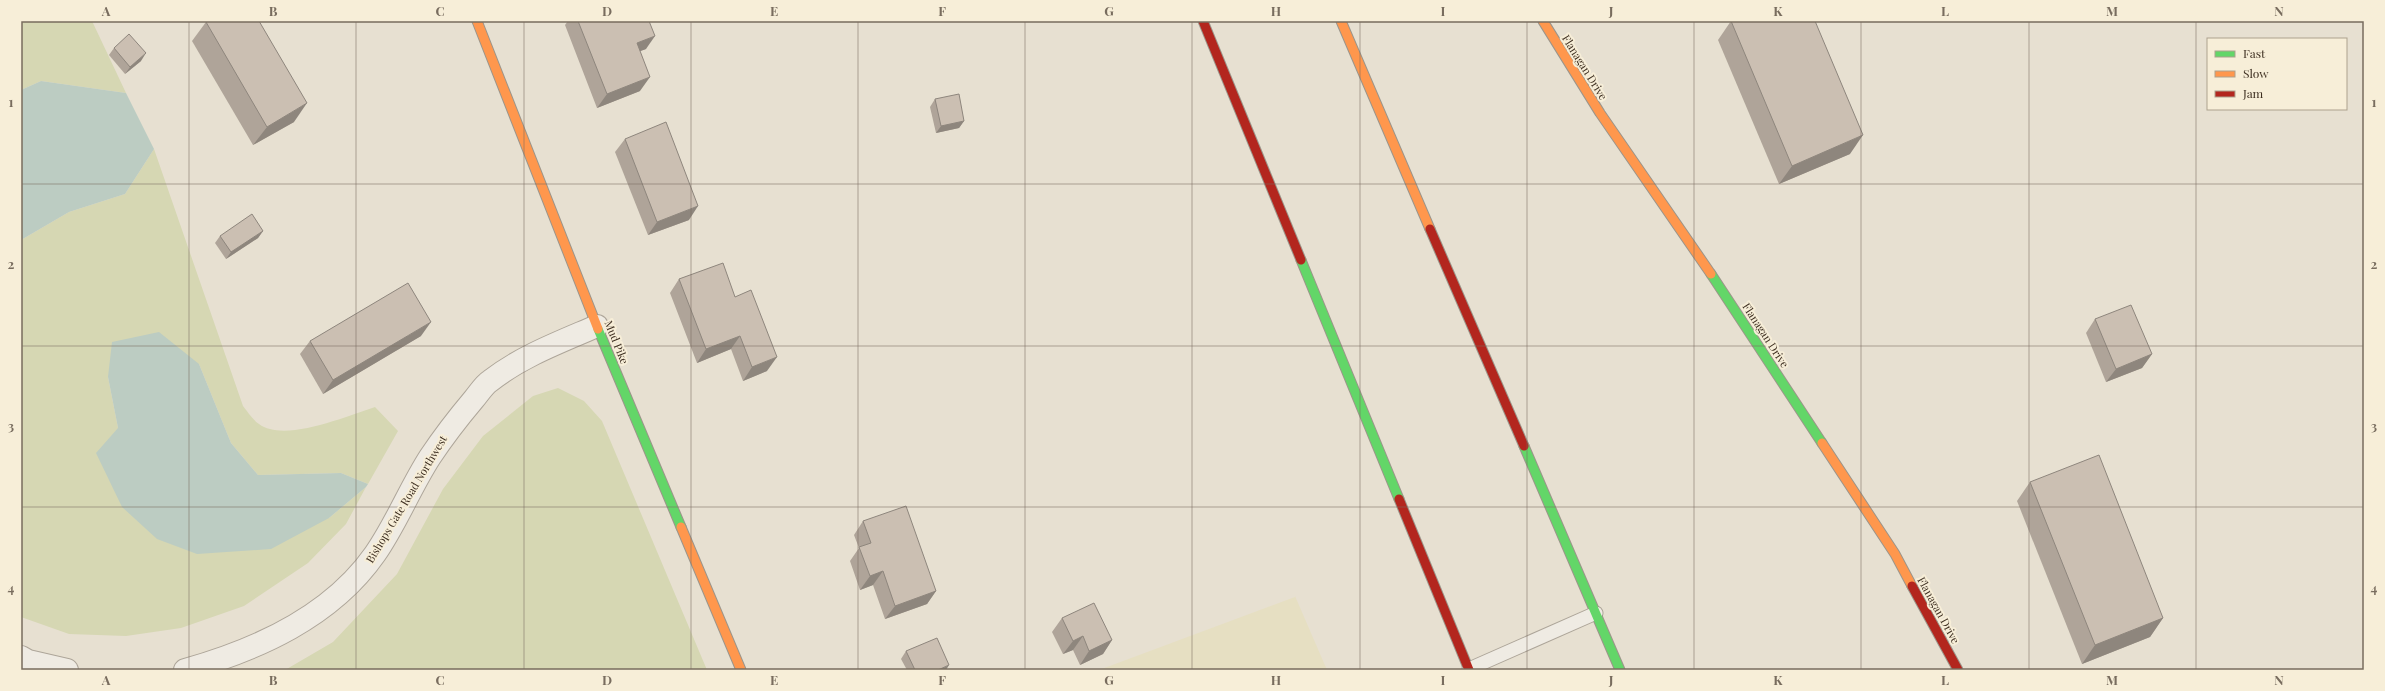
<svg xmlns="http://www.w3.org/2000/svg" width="2385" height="691" font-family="'Playfair Display',serif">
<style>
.farmland{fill:#e6dfc2}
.green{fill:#d6d7b3}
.water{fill:#bcccc2}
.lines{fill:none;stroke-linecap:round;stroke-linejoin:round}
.lane-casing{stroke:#ada599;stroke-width:15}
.street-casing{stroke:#ada599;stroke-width:24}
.fast-casing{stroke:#9c958a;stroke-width:11}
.slow-casing{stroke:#9c958a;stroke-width:11}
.jam-casing{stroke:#9c958a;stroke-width:11}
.lane{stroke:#efebe3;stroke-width:13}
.street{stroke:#efebe3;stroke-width:22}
.fast{stroke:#63d668;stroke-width:9}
.slow{stroke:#ff974d;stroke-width:9}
.jam{stroke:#b3261e;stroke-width:9}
.wall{fill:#afa499}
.shaded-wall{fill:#8e867d}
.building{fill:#cbbfb2;stroke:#8e867d}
.grid{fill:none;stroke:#786c5e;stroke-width:1;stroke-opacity:0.55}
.labels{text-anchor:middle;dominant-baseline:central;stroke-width:4;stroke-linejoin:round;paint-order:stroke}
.street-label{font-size:11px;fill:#3d2e20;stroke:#f7eed8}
.neatline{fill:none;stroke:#786c5e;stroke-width:1.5}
.grid-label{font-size:13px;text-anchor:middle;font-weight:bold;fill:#786c5e}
</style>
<rect width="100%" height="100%" fill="#e7e0d1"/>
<path class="farmland" d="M 1295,596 L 1327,670 L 1099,670 L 1295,597 Z"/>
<g class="green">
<path d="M 21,21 L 92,21 L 126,93 L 41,81 L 21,90 Z"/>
<path d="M 154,149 L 243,406 C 247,411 253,420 259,424 C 284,443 347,416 375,407 L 398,431 L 368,484 L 341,473 L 258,475 L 231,443 L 199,364 L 108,377 L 118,428 L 329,518 L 366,487 L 346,524 L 308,563 L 244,606 L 181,628 L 126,636 L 69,634 L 21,617 L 21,240 L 69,212 L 125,194 Z"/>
<path d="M 558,388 L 584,401 L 602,421 L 707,670 L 285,670 L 333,642 L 397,574 L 443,489 L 483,436 L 533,396 Z"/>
</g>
<g class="water">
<path d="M 41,81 L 126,93 L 154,149 L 125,194 L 69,212 L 21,240 L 21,90 Z"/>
<path d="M 159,332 L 199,364 L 231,443 L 258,475 L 341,473 L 368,484 L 366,487 L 329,518 L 271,549 L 197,554 L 157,539 L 122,507 L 96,453 L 118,428 L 108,377 L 112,342 Z"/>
</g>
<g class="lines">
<g class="lane-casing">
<path id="lane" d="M 1469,669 L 1596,613"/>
</g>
<g class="street-casing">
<g id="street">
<path d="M 21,657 L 28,661 L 67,670"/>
<path d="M 185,670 C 257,650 331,617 375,554 C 396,524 410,488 430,457 C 444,436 458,418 474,399 C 479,393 484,385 490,381 C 522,356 560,342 597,326"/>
</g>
</g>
<g class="fast-casing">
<g id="fast">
<path d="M 1301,260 L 1399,499"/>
<path d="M 1711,274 L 1822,443"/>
<path d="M 598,329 L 681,527"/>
<path d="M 1524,446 L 1620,670"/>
</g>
</g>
<g class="slow-casing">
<g id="slow">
<path d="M 477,21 L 598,329"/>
<path d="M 1341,21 L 1430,229"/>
<path d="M 1543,21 L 1600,113 L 1711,274"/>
<path d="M 1822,443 L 1895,554 L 1912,586"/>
<path d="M 681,527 L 741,670"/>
</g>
</g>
<g class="jam-casing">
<g id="jam">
<path d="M 1203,21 L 1301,260"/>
<path d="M 1430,229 L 1524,446"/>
<path d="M 1399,499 L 1469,670"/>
<path d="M 1912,586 L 1958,670"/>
</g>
</g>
<use href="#lane" class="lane"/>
<use href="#street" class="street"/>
<use href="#fast" class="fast"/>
<use href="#slow" class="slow"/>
<use href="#jam" class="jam"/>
</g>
<g class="wall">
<path d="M 568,21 L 649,21 L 646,49 L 640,51 L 640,91 L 597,108 L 565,25 Z"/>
<path d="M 1731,21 L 1850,154 L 1779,184 L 1718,40 Z"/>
<path d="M 206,22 L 294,122 L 253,145 L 192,41 Z"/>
<path d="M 114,48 L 141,61 L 125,74 L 109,55 Z"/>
<path d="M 935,99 L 964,121 L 959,128 L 936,133 L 930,107 Z"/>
<path d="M 625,139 L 689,220 L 648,235 L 615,152 Z"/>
<path d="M 263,231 L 258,238 L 226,259 L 215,243 L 220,236 Z"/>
<path d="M 679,279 L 735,297 L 767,371 L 743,381 L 731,349 L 697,363 L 670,293 Z"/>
<path d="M 2095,319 L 2152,354 L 2142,368 L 2106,382 L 2086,333 Z"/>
<path d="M 421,336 L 323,394 L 300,354 L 310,341 Z"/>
<path d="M 2030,482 L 2163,618 L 2150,637 L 2082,664 L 2017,501 Z"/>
<path d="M 863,521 L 936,591 L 927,604 L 885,619 L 873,585 L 860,590 L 850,561 L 859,548 L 854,535 Z"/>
<path d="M 1062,618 L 1112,640 L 1103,654 L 1080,665 L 1073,650 L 1063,654 L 1052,632 Z"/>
<path d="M 906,651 L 946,670 L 907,670 L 901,659 Z"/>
</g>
<g class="shaded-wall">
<path d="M 655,36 L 646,49 L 627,56 L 637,43 Z"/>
<path d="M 146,53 L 141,61 L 125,74 L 130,67 Z"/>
<path d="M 650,77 L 640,91 L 597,108 L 607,94 Z"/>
<path d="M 307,103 L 294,122 L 253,145 L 267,127 Z"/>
<path d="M 964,121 L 959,128 L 936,133 L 941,126 Z"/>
<path d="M 1863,135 L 1850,154 L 1779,184 L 1792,166 Z"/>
<path d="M 698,206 L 689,220 L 648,235 L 657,222 Z"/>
<path d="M 263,231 L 258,238 L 226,259 L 231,252 Z"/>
<path d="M 431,322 L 421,336 L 323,394 L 333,380 Z"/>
<path d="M 740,336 L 731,349 L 697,363 L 706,349 Z"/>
<path d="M 2152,354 L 2142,368 L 2106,382 L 2116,369 Z"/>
<path d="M 777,357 L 767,371 L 743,381 L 752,367 Z"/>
<path d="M 883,571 L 873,585 L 860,590 L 870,576 Z"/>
<path d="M 936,591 L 927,604 L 885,619 L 895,606 Z"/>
<path d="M 2163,618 L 2150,637 L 2082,664 L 2095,645 Z"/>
<path d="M 1083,636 L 1073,650 L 1063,654 L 1073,641 Z"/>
<path d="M 1112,640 L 1103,654 L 1080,665 L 1089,651 Z"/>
<path d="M 949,665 L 946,670 L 938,670 Z"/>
</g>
<g class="building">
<path d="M 207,21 L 259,21 L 307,103 L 267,127 L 206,22 Z"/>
<path d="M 578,21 L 649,21 L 655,36 L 637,43 L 650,77 L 607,94 Z"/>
<path d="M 1731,21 L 1815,21 L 1863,135 L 1792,166 Z"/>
<path d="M 129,34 L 146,53 L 130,67 L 114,48 Z"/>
<path d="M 959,94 L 964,121 L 941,126 L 935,99 Z"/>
<path d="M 666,122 L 698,206 L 657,222 L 625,139 Z"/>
<path d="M 252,214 L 263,231 L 231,252 L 220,236 Z"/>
<path d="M 723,263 L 735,297 L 751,290 L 777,357 L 752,367 L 740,336 L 706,349 L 679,279 Z"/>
<path d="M 408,283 L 431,322 L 333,380 L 310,341 Z"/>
<path d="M 2131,305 L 2152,354 L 2116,369 L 2095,319 Z"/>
<path d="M 2099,455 L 2163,618 L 2095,645 L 2030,482 Z"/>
<path d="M 906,506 L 936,591 L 895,606 L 883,571 L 870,576 L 859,547 L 871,543 L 863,521 Z"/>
<path d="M 1094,603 L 1112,640 L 1089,651 L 1083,636 L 1073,641 L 1062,618 Z"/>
<path d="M 937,638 L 949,665 L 938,670 L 915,670 L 906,651 Z"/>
</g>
<path class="grid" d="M 189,21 L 189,670M 356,21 L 356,670M 524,21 L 524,670M 691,21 L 691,670M 858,21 L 858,670M 1025,21 L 1025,670M 1192,21 L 1192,670M 1360,21 L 1360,670M 1527,21 L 1527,670M 1694,21 L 1694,670M 1861,21 L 1861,670M 2029,21 L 2029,670M 2196,21 L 2196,670M 21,184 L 2364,184M 21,346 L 2364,346M 21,507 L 2364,507"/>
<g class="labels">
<g class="street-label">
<text transform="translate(1585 67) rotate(58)">Flanagan Drive</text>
<text transform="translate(1766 335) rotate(57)">Flanagan Drive</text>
<text transform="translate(617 342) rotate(68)">Mud Pike</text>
<text transform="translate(406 499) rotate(-59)">Bishops Gate Road Northwest</text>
<text transform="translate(1939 610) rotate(61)">Flanagan Drive</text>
</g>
</g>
<rect width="2385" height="691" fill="none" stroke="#f7eed8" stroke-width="44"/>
<rect x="2207" y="38" width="140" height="72" fill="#f7eed8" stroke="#ada18e"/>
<rect x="2215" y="51" width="20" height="6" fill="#63d668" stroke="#ada18e"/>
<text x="2243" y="58" font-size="12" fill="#3d2e20">Fast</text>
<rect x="2215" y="71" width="20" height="6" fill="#ff974d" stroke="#ada18e"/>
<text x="2243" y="78" font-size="12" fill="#3d2e20">Slow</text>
<rect x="2215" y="91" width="20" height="6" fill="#b3261e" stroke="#ada18e"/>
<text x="2243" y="98" font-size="12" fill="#3d2e20">Jam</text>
<rect x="22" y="22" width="2341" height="647" class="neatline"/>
<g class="grid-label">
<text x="106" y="16">A</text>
<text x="273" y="16">B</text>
<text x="440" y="16">C</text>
<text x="607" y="16">D</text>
<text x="774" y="16">E</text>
<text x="942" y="16">F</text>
<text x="1109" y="16">G</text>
<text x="1276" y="16">H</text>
<text x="1443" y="16">I</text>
<text x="1611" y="16">J</text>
<text x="1778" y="16">K</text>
<text x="1945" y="16">L</text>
<text x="2112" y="16">M</text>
<text x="2279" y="16">N</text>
<text x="11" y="107">1</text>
<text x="2374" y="107">1</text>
<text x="11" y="269">2</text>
<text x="2374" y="269">2</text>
<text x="11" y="431">3</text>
<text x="2374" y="431">3</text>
<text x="11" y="593">4</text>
<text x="2374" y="593">4</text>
<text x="106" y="685">A</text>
<text x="273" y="685">B</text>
<text x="440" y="685">C</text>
<text x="607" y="685">D</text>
<text x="774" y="685">E</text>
<text x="942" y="685">F</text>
<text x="1109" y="685">G</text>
<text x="1276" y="685">H</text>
<text x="1443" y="685">I</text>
<text x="1611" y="685">J</text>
<text x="1778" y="685">K</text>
<text x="1945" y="685">L</text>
<text x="2112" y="685">M</text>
<text x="2279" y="685">N</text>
</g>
</svg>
